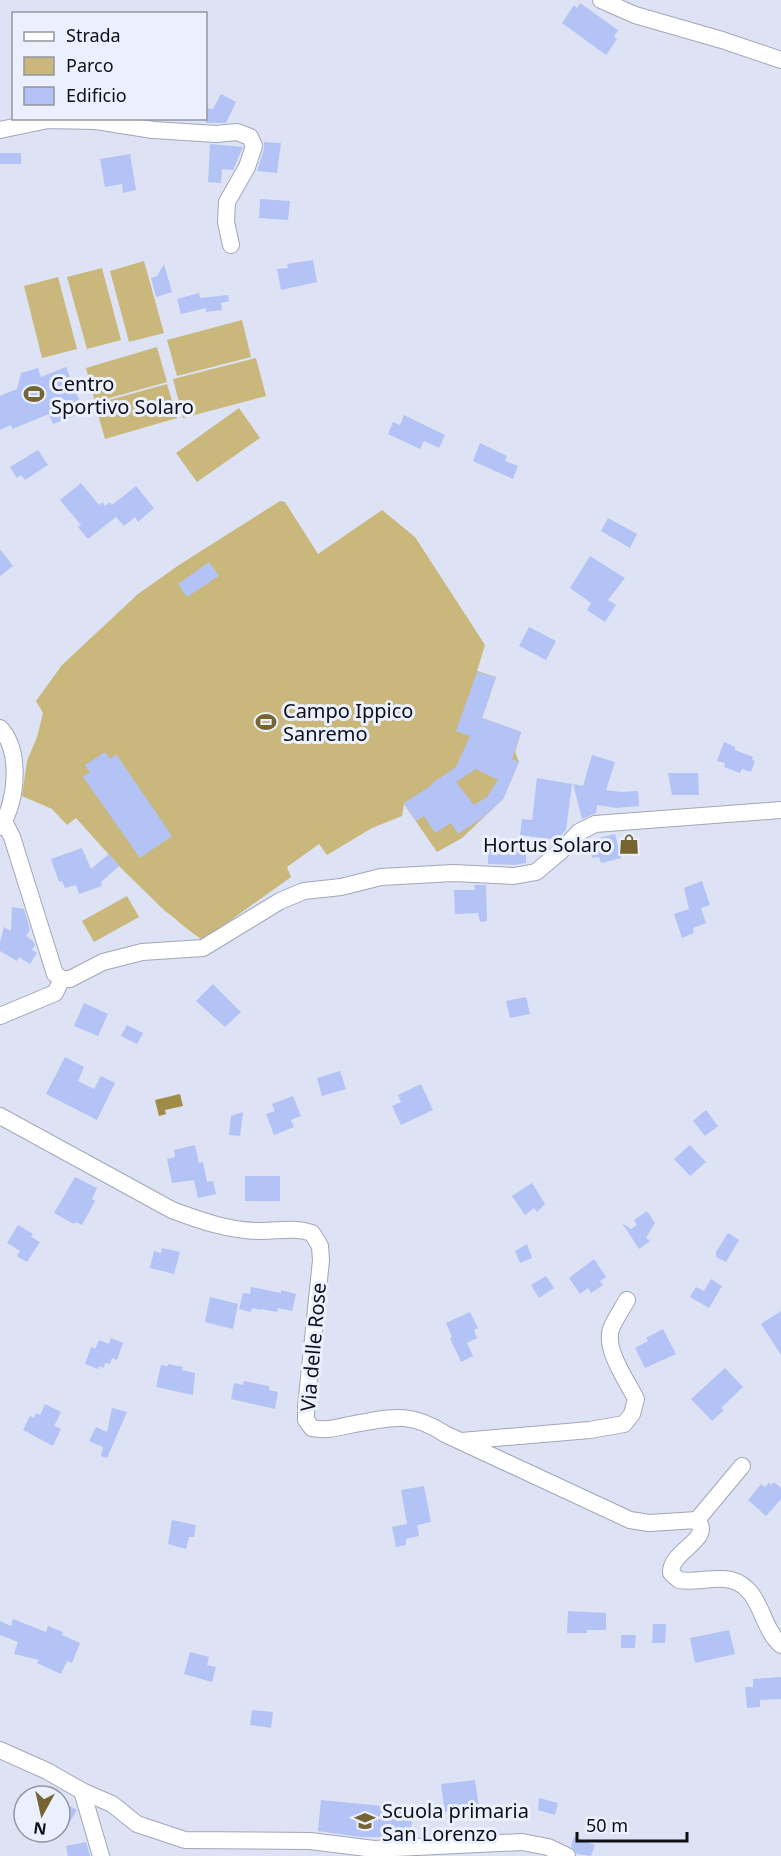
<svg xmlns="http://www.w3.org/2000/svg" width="781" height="1856" font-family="'Noto Sans',sans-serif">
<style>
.green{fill:#cab77b}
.water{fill:#a08b47}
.building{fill:#b3c3f5;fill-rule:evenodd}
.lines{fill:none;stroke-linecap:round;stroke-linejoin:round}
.minor-casing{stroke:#a2a7b8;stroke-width:18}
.minor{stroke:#fff;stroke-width:16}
.labels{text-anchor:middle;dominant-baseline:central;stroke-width:6;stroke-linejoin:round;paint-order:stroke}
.poi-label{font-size:20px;fill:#0e1015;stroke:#ebf0fe;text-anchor:start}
.street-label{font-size:20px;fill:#0e1015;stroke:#ebf0fe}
</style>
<rect width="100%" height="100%" fill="#dde3f4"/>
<g class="green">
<path d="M 144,261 L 164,333 L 129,342 L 110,271 Z"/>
<path d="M 102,268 L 121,340 L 87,349 L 67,277 Z"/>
<path d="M 58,277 L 77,349 L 42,358 L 24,286 Z"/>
<path d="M 242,320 L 251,357 L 177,376 L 167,340 Z"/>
<path d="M 157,347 L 167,382 L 95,402 L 86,368 Z"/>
<path d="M 256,358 L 266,396 L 183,418 L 173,379 Z"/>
<path d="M 167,384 L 177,418 L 105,439 L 95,404 Z"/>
<path d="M 239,408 L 260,438 L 197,482 L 176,453 Z"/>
<path d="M 280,501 L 285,502 L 318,554 L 382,510 L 415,537 L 485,645 L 477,671 L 496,677 L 482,718 L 521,732 L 515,752 L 519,762 L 503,799 L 462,838 L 437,852 L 404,804 L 402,816 L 372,828 L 327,855 L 319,844 L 287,867 L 291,877 L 203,940 C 189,932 178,920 165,911 L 120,867 L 76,818 L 67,825 L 52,809 L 22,796 L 27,761 L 37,737 L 43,713 L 36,701 L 62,665 L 138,594 L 179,565 Z"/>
<path d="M 127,896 L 139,917 L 94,942 L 82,921 Z"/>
</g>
<path class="water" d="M 180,1094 L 183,1106 L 165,1110 L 166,1114 L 159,1116 L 155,1100 Z"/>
<g class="building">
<path d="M 580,3 L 618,30 L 614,36 L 617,39 L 606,55 L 562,23 L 574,5 L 577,8 Z"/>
<path d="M 221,94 L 236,102 L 226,123 L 206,123 L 206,108 L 213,109 Z"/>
<path d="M 264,142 L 281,143 L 277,173 L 257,171 L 264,149 Z"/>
<path d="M 210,144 L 243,147 L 233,170 L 222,169 L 221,183 L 208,182 Z"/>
<rect x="0" y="153" width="21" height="11"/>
<path d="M 130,154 L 136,190 L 123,193 L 122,184 L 105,187 L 100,159 Z"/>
<path d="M 260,199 L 290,201 L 288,220 L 259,218 Z"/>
<path d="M 313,260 L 317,282 L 281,290 L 277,269 L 288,268 L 287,264 Z"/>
<path d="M 164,264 L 172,292 L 156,297 L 151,278 L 157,276 Z"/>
<path d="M 199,293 L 200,298 L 228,295 L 229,301 L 221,303 L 222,310 L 206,312 L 206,308 L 181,314 L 177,299 Z"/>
<path d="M 66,367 L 84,412 L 53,424 L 49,414 L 12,429 L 11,425 L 0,430 L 0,396 L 17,389 L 21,373 L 38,368 L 41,377 Z"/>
<path d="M 404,415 L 445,435 L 439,448 L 424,441 L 420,449 L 388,434 L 393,422 L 400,425 Z"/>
<path d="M 480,443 L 507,456 L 505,461 L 518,466 L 513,479 L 473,461 Z"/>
<path d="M 38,450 L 48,465 L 25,480 L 21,475 L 17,478 L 10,467 Z"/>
<path d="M 81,483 L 99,505 L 103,502 L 105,506 L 110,502 L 112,505 L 136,486 L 154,508 L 138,522 L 135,517 L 124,526 L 116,517 L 88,539 L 78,527 L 81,525 L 60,500 Z"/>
<path d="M 608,518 L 637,534 L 630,548 L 601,531 Z"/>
<path d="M 0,549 L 13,566 L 0,576 Z"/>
<path d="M 590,556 L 625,578 L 608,600 L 616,605 L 605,622 L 587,610 L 591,603 L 570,588 Z"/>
<path d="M 209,562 L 219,576 L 187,597 L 178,584 Z"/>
<path d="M 529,627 L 556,641 L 546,660 L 519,646 Z"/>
<path d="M 477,672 L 496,677 L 482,718 L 521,732 L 512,759 L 519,762 L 503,799 L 481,819 L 458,834 L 451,823 L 435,833 L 424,816 L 416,821 L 404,803 L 432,785 L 431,784 L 456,767 L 470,736 L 456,731 ZM 476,769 L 498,780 L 487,797 L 474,805 L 456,782 Z"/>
<path d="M 724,742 L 735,747 L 735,750 L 753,757 L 752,760 L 755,761 L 751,772 L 742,769 L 740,773 L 724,767 L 725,763 L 717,761 Z"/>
<path d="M 105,752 L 110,759 L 116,754 L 172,836 L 140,858 L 83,777 L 90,772 L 85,765 Z"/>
<path d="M 592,755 L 615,762 L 606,790 L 621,792 L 638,791 L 639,806 L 616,808 L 597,805 L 596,813 L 582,819 L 573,784 L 583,786 Z"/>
<path d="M 668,773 L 698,773 L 699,795 L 672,795 Z"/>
<path d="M 537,778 L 572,784 L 566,830 L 557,840 L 520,835 L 522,819 L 532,820 Z"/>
<path d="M 615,834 L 621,858 L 601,863 L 599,857 L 592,858 L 588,841 Z"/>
<path d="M 82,848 L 91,869 L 109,854 L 119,866 L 101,882 L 102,886 L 79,894 L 76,885 L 65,888 L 62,881 L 59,882 L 51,859 Z"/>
<path d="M 488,848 L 526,848 L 526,863 L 514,865 L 488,864 Z"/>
<path d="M 702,881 L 710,905 L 701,908 L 706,923 L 693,928 L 694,933 L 682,938 L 674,914 L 689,909 L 684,888 Z"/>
<path d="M 474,885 L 486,885 L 487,921 L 480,922 L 478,913 L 455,914 L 454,890 L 475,890 Z"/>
<path d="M 12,907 L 24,909 L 30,930 L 26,936 L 33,941 L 35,945 L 32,950 L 37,953 L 30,964 L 19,957 L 17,961 L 0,951 L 0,942 L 4,927 L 11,931 Z"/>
<path d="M 213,984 L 241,1012 L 225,1027 L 196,1001 Z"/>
<path d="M 526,997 L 530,1014 L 510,1018 L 506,1001 Z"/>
<path d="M 84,1003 L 108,1014 L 98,1036 L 74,1026 Z"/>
<path d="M 127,1025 L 143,1033 L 137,1044 L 121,1036 Z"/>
<path d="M 65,1057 L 84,1067 L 78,1081 L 94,1089 L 101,1076 L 115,1083 L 97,1120 L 46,1094 Z"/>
<path d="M 340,1071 L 346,1089 L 322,1096 L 317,1078 Z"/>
<path d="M 421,1084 L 433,1110 L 401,1125 L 392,1106 L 401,1102 L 398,1095 Z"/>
<path d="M 293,1096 L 301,1116 L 291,1120 L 294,1127 L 274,1135 L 266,1114 L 275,1111 L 272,1104 Z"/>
<path d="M 706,1110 L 718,1126 L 705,1136 L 693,1121 Z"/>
<path d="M 243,1112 L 240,1136 L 229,1135 L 231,1116 Z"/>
<path d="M 195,1145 L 199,1163 L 203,1162 L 207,1182 L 213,1181 L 216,1194 L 198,1198 L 194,1180 L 172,1183 L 167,1159 L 175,1157 L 174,1150 Z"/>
<path d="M 690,1145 L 706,1162 L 690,1176 L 674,1159 Z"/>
<rect x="245" y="1176" width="35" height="25"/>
<path d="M 75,1177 L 97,1188 L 92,1199 L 95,1201 L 82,1225 L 76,1222 L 74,1224 L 54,1213 Z"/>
<path d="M 532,1183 L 545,1204 L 537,1212 L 534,1208 L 525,1215 L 512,1196 Z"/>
<path d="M 647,1211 L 655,1223 L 646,1238 L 650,1241 L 639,1249 L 622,1223 L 631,1229 L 637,1225 L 634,1220 Z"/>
<path d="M 18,1225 L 33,1234 L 31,1237 L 40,1242 L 27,1262 L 17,1256 L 20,1251 L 7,1243 Z"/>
<path d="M 728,1233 L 739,1240 L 726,1262 L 716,1257 L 716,1252 Z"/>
<path d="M 527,1244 L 532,1258 L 520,1263 L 515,1251 Z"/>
<path d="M 162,1248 L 180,1252 L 174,1274 L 150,1268 L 154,1251 L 161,1253 Z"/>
<path d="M 594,1259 L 606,1277 L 600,1281 L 603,1285 L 591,1293 L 588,1288 L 580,1294 L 569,1278 Z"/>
<path d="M 546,1276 L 554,1288 L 539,1298 L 531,1285 Z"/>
<path d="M 711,1279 L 722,1286 L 709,1308 L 690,1297 L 696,1287 L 704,1291 Z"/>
<path d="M 251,1287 L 281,1293 L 281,1290 L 296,1294 L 292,1311 L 278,1308 L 277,1312 L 261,1309 L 261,1310 L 252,1308 L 251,1312 L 239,1309 L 243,1293 L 250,1294 Z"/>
<path d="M 210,1297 L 238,1304 L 233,1329 L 205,1322 Z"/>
<path d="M 781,1311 L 781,1355 L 761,1324 Z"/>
<path d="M 470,1312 L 478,1328 L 474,1330 L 477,1338 L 467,1343 L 473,1356 L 461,1362 L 450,1338 L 452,1337 L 446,1323 Z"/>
<path d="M 663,1329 L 676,1354 L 645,1368 L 635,1348 L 648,1341 L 646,1338 Z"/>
<path d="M 111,1338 L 123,1343 L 117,1360 L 112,1358 L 110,1364 L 105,1363 L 104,1368 L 99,1366 L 98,1369 L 85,1364 L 91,1347 L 95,1349 L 99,1340 L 109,1344 Z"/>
<path d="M 168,1364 L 183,1367 L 182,1370 L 195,1373 L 193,1395 L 156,1387 L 161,1365 L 168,1366 Z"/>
<path d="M 725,1368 L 743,1387 L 721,1408 L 724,1410 L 712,1421 L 691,1399 Z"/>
<path d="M 244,1381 L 269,1386 L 269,1390 L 278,1392 L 275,1409 L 231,1399 L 234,1383 L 243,1385 Z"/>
<path d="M 45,1404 L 61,1412 L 54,1426 L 61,1429 L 53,1446 L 23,1430 L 30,1416 L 34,1418 L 36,1413 L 40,1415 Z"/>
<path d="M 112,1408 L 127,1412 L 107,1458 L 101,1456 L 103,1447 L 89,1441 L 96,1427 L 107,1432 Z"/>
<path d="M 769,1482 L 771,1485 L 774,1482 L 781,1488 L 781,1499 L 766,1516 L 748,1500 L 761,1484 L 765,1487 Z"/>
<path d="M 424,1486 L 431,1522 L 417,1525 L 419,1536 L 406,1539 L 406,1545 L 396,1547 L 392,1527 L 407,1524 L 401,1490 Z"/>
<path d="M 172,1520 L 196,1525 L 194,1537 L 189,1537 L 186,1549 L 168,1544 Z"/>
<path d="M 568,1611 L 606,1613 L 606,1630 L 587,1630 L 587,1633 L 567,1633 Z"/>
<path d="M 13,1619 L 46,1632 L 48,1626 L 63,1632 L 62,1635 L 80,1643 L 72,1663 L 67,1661 L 61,1674 L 37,1663 L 39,1660 L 14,1654 L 18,1642 L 0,1635 L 0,1621 L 11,1626 Z"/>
<path d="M 653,1624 L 666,1624 L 665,1643 L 652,1643 Z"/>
<path d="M 729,1630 L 735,1654 L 695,1663 L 690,1638 Z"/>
<path d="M 621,1635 L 636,1635 L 635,1648 L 621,1648 Z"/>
<path d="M 190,1652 L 209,1657 L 207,1665 L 216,1667 L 212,1682 L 184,1674 Z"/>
<path d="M 781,1677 L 781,1699 L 760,1700 L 760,1707 L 747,1708 L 745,1687 L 753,1687 L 753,1679 Z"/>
<path d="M 252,1710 L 273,1712 L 271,1728 L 250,1725 Z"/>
<path d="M 475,1780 L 479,1808 L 445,1812 L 441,1784 Z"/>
<path d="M 539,1798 L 558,1803 L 555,1815 L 538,1810 Z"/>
<path d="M 60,1800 L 77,1810 L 63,1833 L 60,1818 Z"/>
<path d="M 321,1800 L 413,1809 L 410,1837 L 360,1837 L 318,1831 Z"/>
<path d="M 574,1837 L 595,1845 L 591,1856 L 577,1854 L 571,1846 Z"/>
<path d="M 86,1842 L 90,1856 L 68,1856 L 66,1846 Z"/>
</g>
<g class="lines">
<g class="minor-casing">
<g id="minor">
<path d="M 601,0 L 635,15 L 722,40 L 781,60"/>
<path d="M 0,130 L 48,120 L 96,121 L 153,130 L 216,134 L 237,132 L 250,137 L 254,146 L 247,167 L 227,202 L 226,222 L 231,245"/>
<path d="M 0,728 C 21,750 18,802 0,827"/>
<path d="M 4,821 L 12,837 L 55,974 L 62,979 L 70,979 L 103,962 L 142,952 L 203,948 L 280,901 L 304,891 L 341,887 L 381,877 L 453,873 L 514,876 L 536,872 L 561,851 L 579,832 L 595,824 L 781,810"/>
<path d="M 0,1016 L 55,993 L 62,979"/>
<path d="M 0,1116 L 172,1210 C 201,1221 230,1231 261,1231 C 279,1231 295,1227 312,1233 L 320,1246 L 321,1260 L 306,1407 L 306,1420 L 312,1428 C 325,1431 336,1428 349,1425 C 390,1418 409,1410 445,1434 L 630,1520 L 649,1523 L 697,1520 C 714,1540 670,1550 671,1573 L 679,1580 C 696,1583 715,1576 731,1580 C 762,1588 760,1627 781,1645"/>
<path d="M 461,1441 L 590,1430 L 624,1424 L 632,1414 L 636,1399 C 627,1381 604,1349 611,1329 C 615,1319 622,1309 627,1300"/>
<path d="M 697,1520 L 742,1466"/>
<path d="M 0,1750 L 47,1771 L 82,1791 L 112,1804 L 137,1824 L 185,1840 L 310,1841 L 374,1849 L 522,1842 L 548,1847 L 567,1856"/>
<path d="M 82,1791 L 101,1856"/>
</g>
</g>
<use href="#minor" class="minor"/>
</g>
<defs>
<g id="stadium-bare" transform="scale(1.62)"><path d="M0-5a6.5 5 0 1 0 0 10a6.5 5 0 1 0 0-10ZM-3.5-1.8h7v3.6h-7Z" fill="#756533" stroke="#ebf0fe" stroke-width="2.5" paint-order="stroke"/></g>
<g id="shop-bare" transform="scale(1.62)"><path d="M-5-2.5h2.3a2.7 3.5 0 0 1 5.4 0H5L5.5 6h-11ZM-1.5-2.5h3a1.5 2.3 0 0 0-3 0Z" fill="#756533" stroke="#ebf0fe" stroke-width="2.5" paint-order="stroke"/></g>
<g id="school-bare" transform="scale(1.62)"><path d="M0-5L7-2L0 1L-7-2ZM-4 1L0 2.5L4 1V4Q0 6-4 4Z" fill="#756533" stroke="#ebf0fe" stroke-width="2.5" paint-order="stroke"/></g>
</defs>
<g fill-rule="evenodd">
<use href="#stadium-bare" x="34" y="394"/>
<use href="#stadium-bare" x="266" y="722"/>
<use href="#shop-bare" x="629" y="844"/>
<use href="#school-bare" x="365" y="1821"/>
</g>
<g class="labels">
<g class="poi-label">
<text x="51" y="383">Centro<tspan x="51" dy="23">Sportivo Solaro</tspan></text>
<text x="283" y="710">Campo Ippico<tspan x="283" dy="23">Sanremo</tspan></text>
<text x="612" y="844" text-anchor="end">Hortus Solaro</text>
<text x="382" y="1810">Scuola primaria<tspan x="382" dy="23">San Lorenzo</tspan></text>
</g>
<g class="street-label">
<text transform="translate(313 1347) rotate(-85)">Via delle Rose</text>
</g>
</g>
<rect x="12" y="12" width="195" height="108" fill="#ebf0fe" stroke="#9396a1" stroke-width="1.5"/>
<rect x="24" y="32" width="30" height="9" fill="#ffffff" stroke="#9396a1" stroke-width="1.5"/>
<text x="66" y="42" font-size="18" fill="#0e1015">Strada</text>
<rect x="24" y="57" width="30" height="18" fill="#cab77b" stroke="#9396a1" stroke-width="1.5"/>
<text x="66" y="72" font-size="18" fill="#0e1015">Parco</text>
<rect x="24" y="87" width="30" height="18" fill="#b3c3f5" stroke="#9396a1" stroke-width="1.5"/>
<text x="66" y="102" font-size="18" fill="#0e1015">Edificio</text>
<g transform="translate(42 1814) rotate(188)"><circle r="28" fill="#ebf0fe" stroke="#9396a1" stroke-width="1.5"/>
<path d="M0-4.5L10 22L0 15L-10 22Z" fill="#756533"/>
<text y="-9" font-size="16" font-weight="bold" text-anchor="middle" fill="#0e1015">N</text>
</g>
<path d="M577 1832v9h110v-9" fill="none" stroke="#0e1015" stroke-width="3"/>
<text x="586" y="1832" font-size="18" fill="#0e1015" stroke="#ebf0fe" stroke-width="4.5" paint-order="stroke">50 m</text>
</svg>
